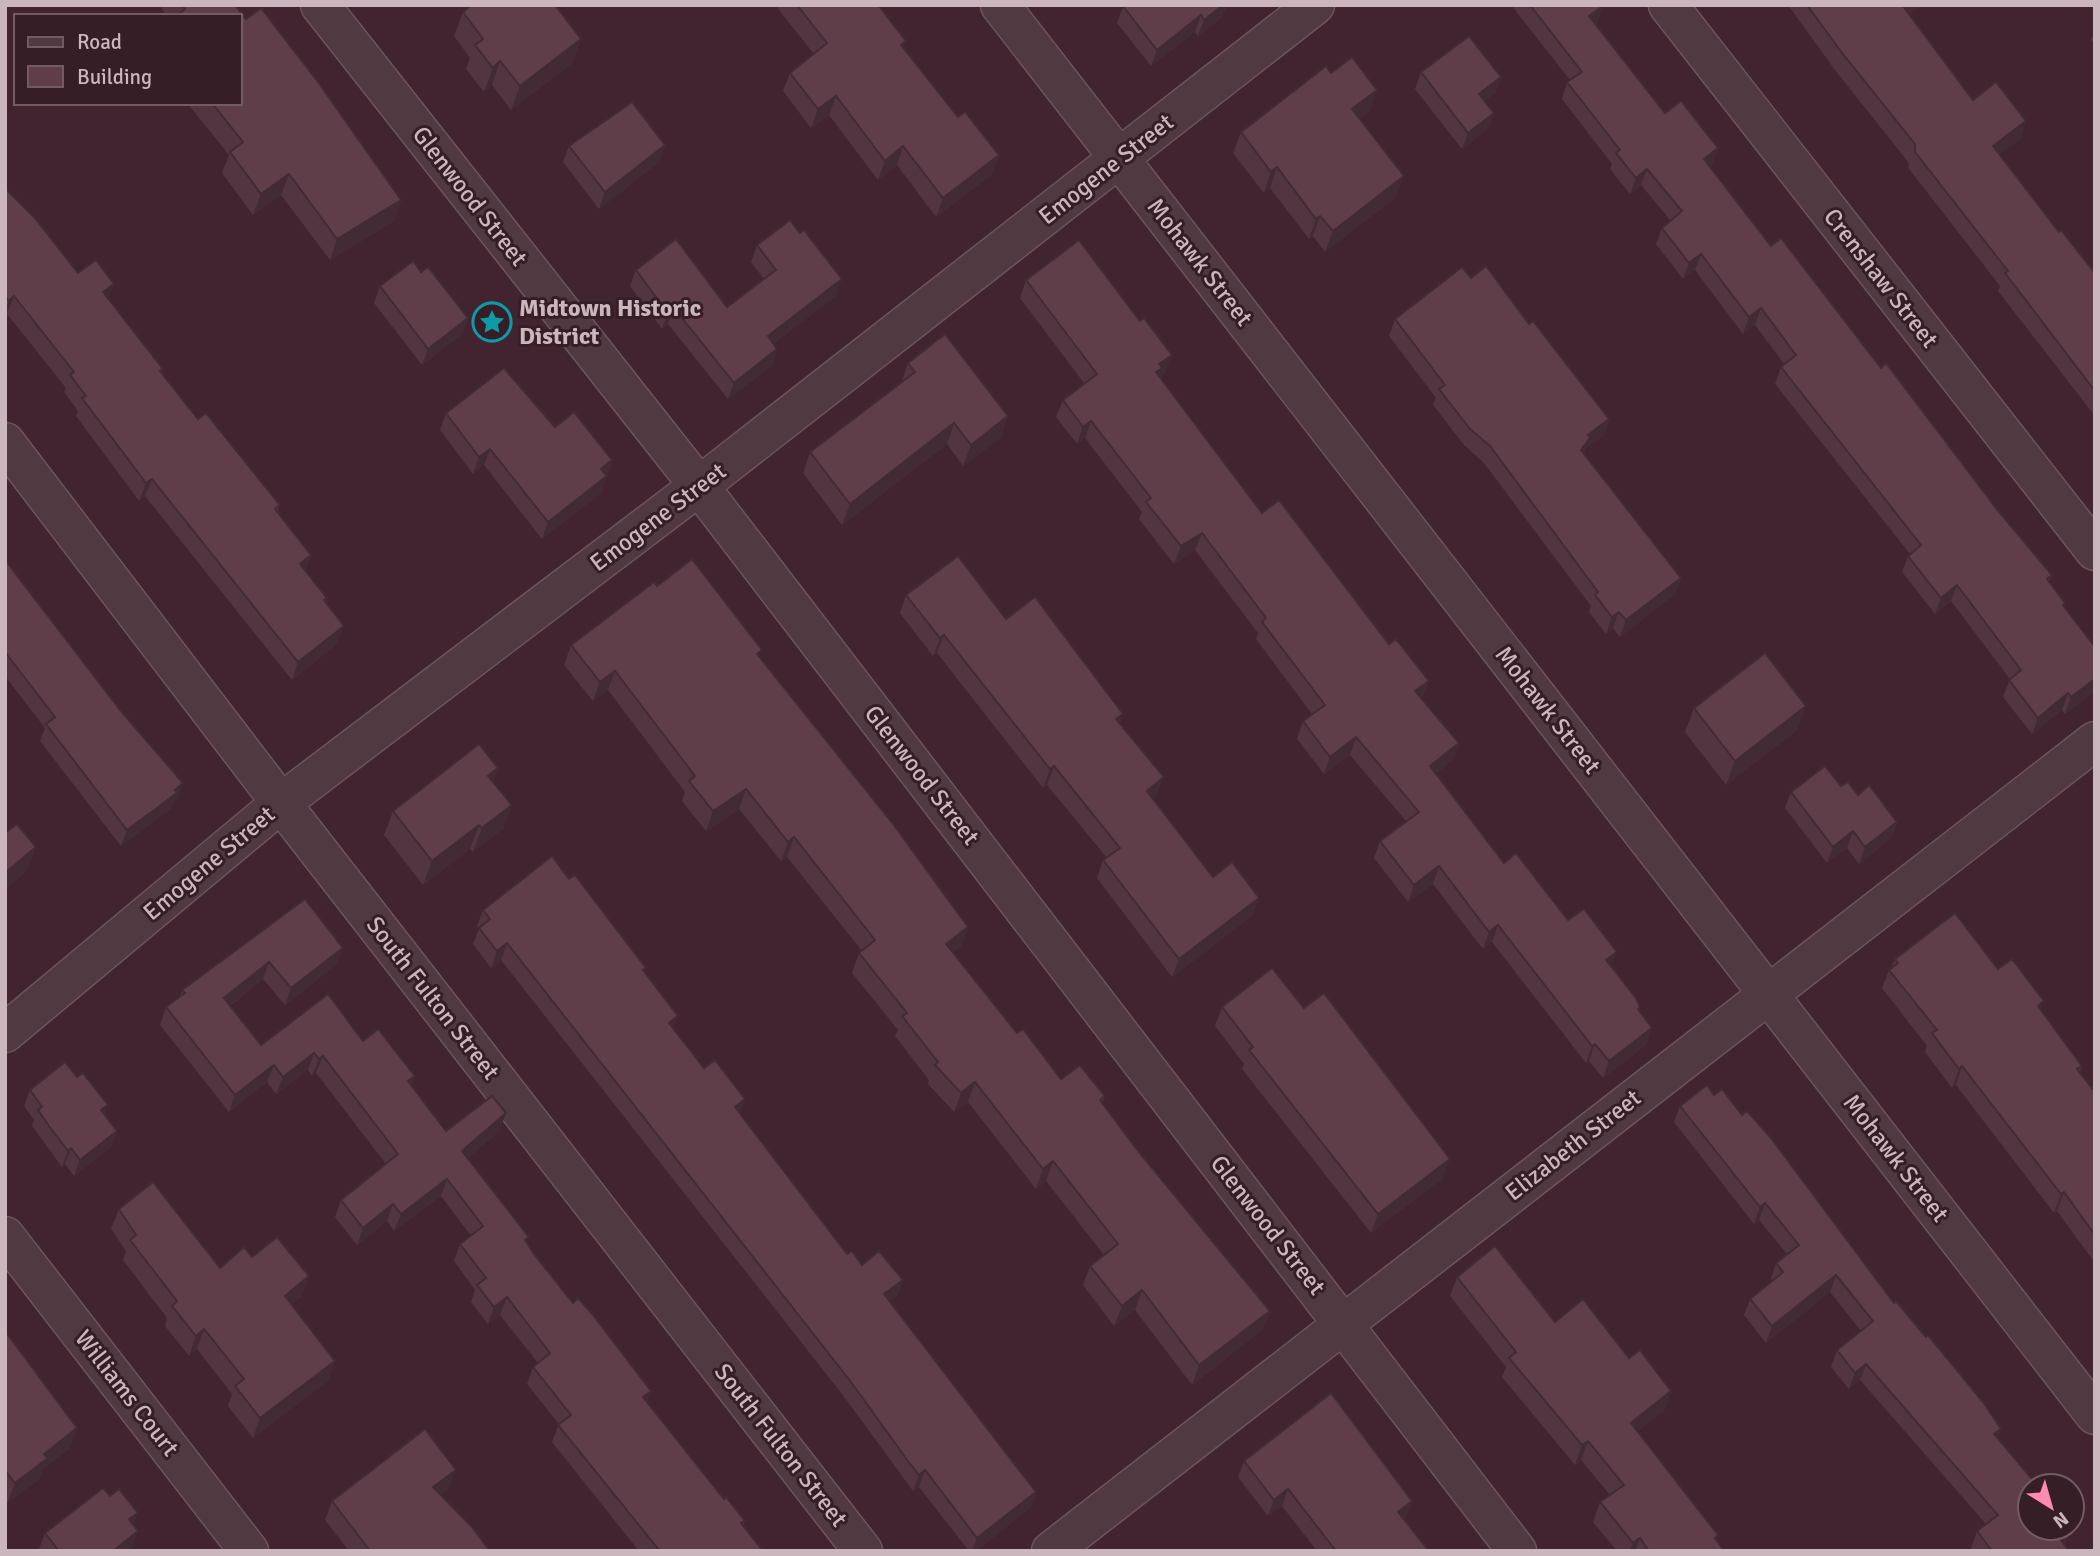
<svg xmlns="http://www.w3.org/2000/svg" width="2100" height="1556" font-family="Signika,sans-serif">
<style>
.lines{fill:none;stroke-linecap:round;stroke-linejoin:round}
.minor-casing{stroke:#6b545d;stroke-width:41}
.minor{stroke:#513942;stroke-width:38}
.wall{fill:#523540}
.shaded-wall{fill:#422b34}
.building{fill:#5f3e4a;stroke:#422b34;stroke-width:2}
.labels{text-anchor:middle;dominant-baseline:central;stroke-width:6;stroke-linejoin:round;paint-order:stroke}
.street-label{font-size:24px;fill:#cbb6bd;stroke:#361e27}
.poi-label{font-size:24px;font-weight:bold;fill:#cbb6bd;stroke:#361e27;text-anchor:start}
</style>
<rect width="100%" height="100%" fill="#422430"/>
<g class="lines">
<g class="minor-casing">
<g id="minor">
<path d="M 320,5 L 699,486 L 1517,1551"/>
<path d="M 1000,5 L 2095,1415"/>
<path d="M 1668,5 L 2095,551"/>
<path d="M 5,442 L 281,803 L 863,1551"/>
<path d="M 5,1033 L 281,803 L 699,486 L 1315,5"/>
<path d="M 5,1236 L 249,1551"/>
<path d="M 1051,1551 L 2095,741"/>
</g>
</g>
<use href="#minor" class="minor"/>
</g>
<g class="wall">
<path d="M 159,5 L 235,5 L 246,19 L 401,200 L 394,221 L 330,260 L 281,195 L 253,215 L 222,173 L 229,155 L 187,103 L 240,103 L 240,16 L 167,16 Z"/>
<path d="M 775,5 L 878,5 L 903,48 L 992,174 L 936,217 L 897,165 L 878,180 L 829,115 L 811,128 L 783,91 L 790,73 L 814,54 Z"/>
<path d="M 1121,5 L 1227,5 L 1222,17 L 1198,36 L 1195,32 L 1151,66 L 1117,23 L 1123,7 Z"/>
<path d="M 1511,5 L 1602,5 L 1603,6 L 1597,23 L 1595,24 L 1665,113 L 1718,148 L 1712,164 L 1709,166 L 1771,246 L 1881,368 L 2052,575 L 2049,582 L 2065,603 L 2064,607 L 2095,647 L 2095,691 L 2065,714 L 2062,710 L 2032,734 L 2003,697 L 2010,679 L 1951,601 L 1935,614 L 1902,572 L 1908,556 L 1910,554 L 1775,384 L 1781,367 L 1784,364 L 1755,325 L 1743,334 L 1695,270 L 1683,279 L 1656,244 L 1662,228 L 1671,221 L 1641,185 L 1630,194 L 1610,169 L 1612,164 L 1562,99 L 1567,82 L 1570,80 Z"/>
<path d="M 1788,5 L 1917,5 L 1916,9 L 1909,14 L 1973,100 L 2026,121 L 2020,139 L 1999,154 L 2059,232 L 2095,273 L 2095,416 L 1998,291 L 2000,286 L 1909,169 L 1908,162 L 1835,70 Z"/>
<path d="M 463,12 L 581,39 L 572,63 L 511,110 L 492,85 L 484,92 L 466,69 L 470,58 L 454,36 Z"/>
<path d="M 2095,30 L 2095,44 L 2091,40 Z"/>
<path d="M 1421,72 L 1501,77 L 1495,93 L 1485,101 L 1488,129 L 1462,149 L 1415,89 Z"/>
<path d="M 1331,73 L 1370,111 L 1359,119 L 1396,197 L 1325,252 L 1313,236 L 1309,239 L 1270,188 L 1264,193 L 1233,153 L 1241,132 Z"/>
<path d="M 665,145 L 659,162 L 599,209 L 563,162 L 569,146 Z"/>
<path d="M 5,188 L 78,273 L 114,284 L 108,298 L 163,369 L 161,373 L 198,419 L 280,505 L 277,512 L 311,555 L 305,571 L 327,598 L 326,602 L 337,644 L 292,680 L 145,496 L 139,501 L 76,416 L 78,411 L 64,392 L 66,388 L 7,314 L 5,316 Z"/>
<path d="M 757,245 L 836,296 L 773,344 L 777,349 L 772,366 L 728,399 L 668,324 L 662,329 L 630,286 L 636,270 L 727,307 L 764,279 L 751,262 Z"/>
<path d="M 421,272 L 462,334 L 422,365 L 374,303 L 380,286 Z"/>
<path d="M 1471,278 L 1529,324 L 1609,419 L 1603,436 L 1586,448 L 1584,454 L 1681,578 L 1675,594 L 1620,637 L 1613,628 L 1606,634 L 1589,612 L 1591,606 L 1484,463 L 1464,445 L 1433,405 L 1436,398 L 1389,336 L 1395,319 Z"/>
<path d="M 1026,280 L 1165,372 L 1160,377 L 1262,513 L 1459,743 L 1452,760 L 1436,774 L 1504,863 L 1568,920 L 1617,952 L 1611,967 L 1640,1007 L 1639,1011 L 1652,1028 L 1646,1045 L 1603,1078 L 1589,1061 L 1586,1063 L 1492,942 L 1483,949 L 1433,884 L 1408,902 L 1374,858 L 1380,841 L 1406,821 L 1350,755 L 1324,774 L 1297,739 L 1303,721 L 1312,714 L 1256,639 L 1258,633 L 1195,550 L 1174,564 L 1139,519 L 1142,512 L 1085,438 L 1077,444 L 1056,417 L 1063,400 L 1084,383 L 1020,298 Z"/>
<path d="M 908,363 L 1008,416 L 1001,437 L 963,466 L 947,444 L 842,525 L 803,473 L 810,452 L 901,383 Z"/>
<path d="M 446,413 L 555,427 L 612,460 L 601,493 L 542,539 L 484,465 L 473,474 L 440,430 Z"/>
<path d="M 5,560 L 121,711 L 183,783 L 177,799 L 173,802 L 171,809 L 121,846 L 40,741 L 45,728 L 5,676 Z"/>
<path d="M 657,586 L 760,657 L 968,927 L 961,946 L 953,952 L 1017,1033 L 1061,1079 L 1105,1096 L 1102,1103 L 1138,1151 L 1270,1311 L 1262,1330 L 1192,1385 L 1135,1310 L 1114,1326 L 1083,1285 L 1090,1266 L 1104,1255 L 1046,1181 L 1036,1189 L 968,1102 L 954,1112 L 928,1084 L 929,1080 L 895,1036 L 898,1030 L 852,973 L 859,953 L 862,951 L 787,857 L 781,861 L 739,809 L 706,831 L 682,801 L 685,792 L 608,690 L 593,701 L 564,665 L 571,645 Z"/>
<path d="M 906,595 L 1006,619 L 1123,714 L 1120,723 L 1157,795 L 1153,799 L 1213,877 L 1259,898 L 1252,916 L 1172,977 L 1097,878 L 1103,860 L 1107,858 L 1047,785 L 1043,788 L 937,653 L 933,656 L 900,613 Z"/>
<path d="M 1694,708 L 1797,730 L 1726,785 L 1685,732 Z"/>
<path d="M 493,782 L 512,805 L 503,829 L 473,852 L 470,849 L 423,885 L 384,835 L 393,811 Z"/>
<path d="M 1841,786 L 1858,795 L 1897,822 L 1891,838 L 1859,864 L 1847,848 L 1827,863 L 1785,808 L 1791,792 Z"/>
<path d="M 305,899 L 336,965 L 285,1005 L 263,979 L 230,1006 L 261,1045 L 363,1041 L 415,1076 L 411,1085 L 446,1131 L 500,1130 L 468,1158 L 534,1254 L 647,1403 L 724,1499 L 745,1521 L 743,1526 L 763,1551 L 639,1551 L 552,1442 L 559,1424 L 527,1384 L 533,1367 L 538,1363 L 500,1315 L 488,1324 L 471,1302 L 475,1290 L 454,1261 L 460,1244 L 471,1236 L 441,1196 L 394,1231 L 387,1221 L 357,1245 L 335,1217 L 341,1200 L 386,1164 L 316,1073 L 312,1076 L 308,1070 L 276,1094 L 267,1082 L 229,1112 L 160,1025 L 166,1007 L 180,996 L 182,990 Z"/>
<path d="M 483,910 L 644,972 L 678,1016 L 673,1029 L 740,1113 L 847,1254 L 862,1265 L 903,1280 L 897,1296 L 889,1301 L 1036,1492 L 1030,1508 L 976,1551 L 969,1551 L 919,1487 L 913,1491 L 845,1398 L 501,960 L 491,968 L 473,944 L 479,929 L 477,926 Z"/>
<path d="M 1895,959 L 1998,969 L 2041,1010 L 2082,1066 L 2080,1072 L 2095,1092 L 2095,1263 L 2057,1211 L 2054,1213 L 1956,1085 L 1952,1088 L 1925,1052 L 1927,1046 L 1882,988 L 1889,970 L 1892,967 Z"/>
<path d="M 1222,1007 L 1304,1008 L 1443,1178 L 1371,1233 L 1242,1069 L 1244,1064 L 1215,1026 Z"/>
<path d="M 30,1090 L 105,1115 L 117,1131 L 111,1147 L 74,1176 L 65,1164 L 62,1167 L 32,1126 L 34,1120 L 24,1106 Z"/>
<path d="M 1714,1095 L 1742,1115 L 1894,1303 L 1998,1438 L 2030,1528 L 2071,1528 L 2066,1542 L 2064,1544 L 2069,1551 L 1973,1551 L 1971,1548 L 1977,1531 L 1986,1524 L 1860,1380 L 1849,1389 L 1831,1367 L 1837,1350 L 1861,1331 L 1830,1292 L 1766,1343 L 1744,1315 L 1750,1299 L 1772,1281 L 1771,1279 L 1776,1263 L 1787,1254 L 1759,1220 L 1754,1224 L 1674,1122 L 1680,1106 Z"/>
<path d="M 119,1209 L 220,1268 L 252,1257 L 302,1296 L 291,1304 L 335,1361 L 328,1381 L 253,1438 L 228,1406 L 232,1394 L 197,1349 L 189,1356 L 165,1326 L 167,1318 L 123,1260 L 126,1251 L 111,1229 Z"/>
<path d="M 1457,1277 L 1555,1322 L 1629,1358 L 1671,1391 L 1664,1411 L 1638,1431 L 1724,1551 L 1617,1551 L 1593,1522 L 1600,1502 L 1610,1495 L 1581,1460 L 1575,1465 L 1502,1377 L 1506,1367 L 1450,1296 Z"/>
<path d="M 5,1331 L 70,1448 L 44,1468 L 40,1478 L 7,1503 L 5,1501 Z"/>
<path d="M 1244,1461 L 1406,1517 L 1404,1519 L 1429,1551 L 1317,1551 L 1282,1506 L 1268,1516 L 1238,1477 Z"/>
<path d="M 449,1488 L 440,1495 L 490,1551 L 349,1551 L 325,1520 L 332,1501 Z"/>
<path d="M 133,1524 L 132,1547 L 128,1551 L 40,1551 L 39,1549 L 45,1533 Z"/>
</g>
<g class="shaded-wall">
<path d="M 1223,5 L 1227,5 L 1222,17 L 1198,36 L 1204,20 Z"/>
<path d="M 1904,5 L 1917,5 L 1916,9 L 1896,24 Z"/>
<path d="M 1603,6 L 1597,23 L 1583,33 L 1589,16 Z"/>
<path d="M 1201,15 L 1195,32 L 1151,66 L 1157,50 Z"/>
<path d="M 581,39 L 572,63 L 511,110 L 520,86 Z"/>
<path d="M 500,61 L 492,85 L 484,92 L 493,68 Z"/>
<path d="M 1501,77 L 1495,93 L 1473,110 L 1479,94 Z"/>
<path d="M 1377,90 L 1370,111 L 1344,130 L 1352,109 Z"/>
<path d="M 836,96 L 829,115 L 811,128 L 818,109 Z"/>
<path d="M 1494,113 L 1488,129 L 1462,149 L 1468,133 Z"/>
<path d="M 2026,121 L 2020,139 L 1986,164 L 1993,146 Z"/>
<path d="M 665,145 L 659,162 L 599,209 L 605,192 Z"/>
<path d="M 903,146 L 897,165 L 878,180 L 885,161 Z"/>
<path d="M 1718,148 L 1712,164 L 1698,176 L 1704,159 Z"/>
<path d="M 999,155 L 992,174 L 936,217 L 943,198 Z"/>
<path d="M 1277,167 L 1270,188 L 1264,193 L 1271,172 Z"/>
<path d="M 1647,169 L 1641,185 L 1630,194 L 1636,178 Z"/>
<path d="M 289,174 L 281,195 L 253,215 L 261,194 Z"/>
<path d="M 1404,176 L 1396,197 L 1325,252 L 1333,231 Z"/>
<path d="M 401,200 L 394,221 L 330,260 L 337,239 Z"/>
<path d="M 1320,216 L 1313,236 L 1309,239 L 1316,219 Z"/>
<path d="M 1701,254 L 1695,270 L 1683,279 L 1689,263 Z"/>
<path d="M 842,279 L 836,296 L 762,353 L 768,336 Z"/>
<path d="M 114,284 L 107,301 L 103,292 Z"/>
<path d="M 14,296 L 7,314 L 5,316 L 5,310 L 9,301 Z"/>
<path d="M 674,308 L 668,324 L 662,329 L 668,313 Z"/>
<path d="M 1761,308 L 1755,325 L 1743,334 L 1749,317 Z"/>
<path d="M 468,318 L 462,334 L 422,365 L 428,349 Z"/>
<path d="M 777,349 L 772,366 L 728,399 L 734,383 Z"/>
<path d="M 1172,355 L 1165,372 L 1158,378 L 1150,389 L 1159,364 Z"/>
<path d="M 1008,416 L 1001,437 L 963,466 L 971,445 Z"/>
<path d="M 1609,419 L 1603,436 L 1586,448 L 1584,454 L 1581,450 L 1588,435 Z"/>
<path d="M 1091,421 L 1085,438 L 1077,444 L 1083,427 Z"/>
<path d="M 954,423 L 947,444 L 842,525 L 850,504 Z"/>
<path d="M 490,449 L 484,465 L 473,474 L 479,457 Z"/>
<path d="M 612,460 L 601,493 L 542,539 L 548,522 L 601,469 Z"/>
<path d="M 152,479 L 145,496 L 139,501 L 146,483 Z"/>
<path d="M 1202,533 L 1195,550 L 1174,564 L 1181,546 Z"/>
<path d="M 311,555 L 305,573 L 300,564 Z"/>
<path d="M 1681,578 L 1675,594 L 1620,637 L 1626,620 Z"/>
<path d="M 1957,585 L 1951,601 L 1935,614 L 1941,598 Z"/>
<path d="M 1619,612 L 1613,628 L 1606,634 L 1612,617 Z"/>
<path d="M 344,626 L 337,644 L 292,680 L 298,662 Z"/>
<path d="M 944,635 L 937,653 L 933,656 L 940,638 Z"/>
<path d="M 615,671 L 608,690 L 593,701 L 600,682 Z"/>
<path d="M 2095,679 L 2095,691 L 2065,714 L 2071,697 Z"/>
<path d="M 1429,681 L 1422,699 L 1415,691 Z"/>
<path d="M 2068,693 L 2062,710 L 2032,734 L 2038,718 Z"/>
<path d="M 1806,706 L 1797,730 L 1726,785 L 1735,761 Z"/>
<path d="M 1123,714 L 1117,732 L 1116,719 Z"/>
<path d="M 1356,737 L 1350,755 L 1324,774 L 1330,757 Z"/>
<path d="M 1459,743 L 1452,760 L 1424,784 L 1430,766 Z"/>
<path d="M 1054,766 L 1047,785 L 1043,788 L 1050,769 Z"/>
<path d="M 498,768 L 489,793 L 488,776 Z"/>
<path d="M 1164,777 L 1157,795 L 1140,809 L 1147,791 Z"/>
<path d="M 183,783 L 177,799 L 173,802 L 171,809 L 121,846 L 127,830 Z"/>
<path d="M 746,789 L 739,809 L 706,831 L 713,811 Z"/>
<path d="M 512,805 L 503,829 L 473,852 L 482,828 Z"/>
<path d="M 1897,822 L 1891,838 L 1859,864 L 1865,847 Z"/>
<path d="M 479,825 L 470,849 L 423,885 L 432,861 Z"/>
<path d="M 1853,831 L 1847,848 L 1827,863 L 1833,847 Z"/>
<path d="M 794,837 L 787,857 L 781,861 L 788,842 Z"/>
<path d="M 36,847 L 27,871 L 5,890 L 5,873 Z"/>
<path d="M 1439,866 L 1433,884 L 1408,902 L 1414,885 Z"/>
<path d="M 1259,898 L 1252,916 L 1172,977 L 1179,959 Z"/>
<path d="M 1498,925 L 1492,942 L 1483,949 L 1489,932 Z"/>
<path d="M 968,927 L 961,946 L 939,963 L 946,944 Z"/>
<path d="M 507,943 L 501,960 L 491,968 L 497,951 Z"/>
<path d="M 343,948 L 336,965 L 285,1005 L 291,988 Z"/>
<path d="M 1617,952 L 1610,969 L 1606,960 Z"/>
<path d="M 269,962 L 263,979 L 218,1015 L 224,998 Z"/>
<path d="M 2044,1001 L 2037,1020 L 2038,1006 Z"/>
<path d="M 678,1016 L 672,1033 L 669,1023 Z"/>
<path d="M 1652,1028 L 1646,1045 L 1603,1078 L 1609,1061 Z"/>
<path d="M 1595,1044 L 1589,1061 L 1586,1063 L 1592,1046 Z"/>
<path d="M 314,1053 L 308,1070 L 276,1094 L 283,1077 Z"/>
<path d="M 323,1056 L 316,1073 L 312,1076 L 319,1059 Z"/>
<path d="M 274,1065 L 267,1082 L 229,1112 L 235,1095 Z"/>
<path d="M 1962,1066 L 1956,1085 L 1952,1088 L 1959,1069 Z"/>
<path d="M 415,1076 L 408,1093 L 408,1081 Z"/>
<path d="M 975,1082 L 968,1102 L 954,1112 L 961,1093 Z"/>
<path d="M 745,1099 L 739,1115 L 735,1107 Z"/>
<path d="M 108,1105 L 102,1121 L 101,1110 Z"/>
<path d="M 506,1113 L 500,1130 L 456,1169 L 462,1151 Z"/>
<path d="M 117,1131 L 111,1147 L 74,1176 L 80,1160 Z"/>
<path d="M 71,1148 L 65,1164 L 62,1167 L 68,1151 Z"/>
<path d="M 1450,1159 L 1443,1178 L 1371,1233 L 1378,1214 Z"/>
<path d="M 1053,1161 L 1046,1181 L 1036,1189 L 1043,1169 Z"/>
<path d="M 447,1179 L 441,1196 L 394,1231 L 401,1214 Z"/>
<path d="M 2064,1192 L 2057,1211 L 2054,1213 L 2061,1194 Z"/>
<path d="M 1765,1203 L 1759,1220 L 1754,1224 L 1760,1207 Z"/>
<path d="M 393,1204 L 387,1221 L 357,1245 L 363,1228 Z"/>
<path d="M 1836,1275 L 1830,1292 L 1766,1343 L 1772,1326 Z"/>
<path d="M 309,1276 L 302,1296 L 277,1316 L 285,1296 Z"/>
<path d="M 903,1280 L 897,1296 L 878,1310 L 884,1294 Z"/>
<path d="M 1142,1290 L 1135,1310 L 1114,1326 L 1122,1306 Z"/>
<path d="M 507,1297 L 500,1315 L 488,1324 L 494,1307 Z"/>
<path d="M 1270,1311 L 1262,1330 L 1192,1385 L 1199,1365 Z"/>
<path d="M 204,1329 L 197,1349 L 189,1356 L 196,1336 Z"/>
<path d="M 335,1361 L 328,1381 L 253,1438 L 260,1418 Z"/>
<path d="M 1866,1364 L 1860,1380 L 1849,1389 L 1855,1373 Z"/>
<path d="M 651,1391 L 645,1409 L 643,1397 Z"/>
<path d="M 1671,1391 L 1664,1411 L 1624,1442 L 1631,1423 Z"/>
<path d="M 77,1428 L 70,1448 L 44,1468 L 40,1478 L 7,1503 L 15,1483 L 44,1454 Z"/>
<path d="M 2001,1429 L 1995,1445 L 1994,1434 Z"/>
<path d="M 1588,1441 L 1581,1460 L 1575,1465 L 1582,1445 Z"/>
<path d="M 456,1470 L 449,1488 L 426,1506 L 433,1487 Z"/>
<path d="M 925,1470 L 919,1487 L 913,1491 L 919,1475 Z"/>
<path d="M 1288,1489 L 1282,1506 L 1268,1516 L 1274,1500 Z"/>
<path d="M 1036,1492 L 1030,1508 L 976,1551 L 972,1551 L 977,1538 Z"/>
<path d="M 1412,1501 L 1406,1517 L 1392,1528 L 1398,1512 Z"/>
<path d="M 138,1513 L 132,1529 L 129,1519 Z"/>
<path d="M 2069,1528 L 2071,1528 L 2066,1542 L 2055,1551 L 2058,1536 Z"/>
<path d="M 138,1531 L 132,1547 L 128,1551 L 113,1551 Z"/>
<path d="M 1640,1538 L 1635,1551 L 1630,1551 L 1633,1543 Z"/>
</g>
<g class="building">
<path d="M 182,5 L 235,5 L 246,19 L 261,8 L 318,82 L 401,200 L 337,239 L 289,174 L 261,194 L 230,152 L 243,142 L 212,103 L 240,103 L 240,16 L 176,16 L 185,9 Z"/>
<path d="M 471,5 L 555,5 L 581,39 L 520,86 L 500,61 L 493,68 L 475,45 L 483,39 L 463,12 Z"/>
<path d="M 797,5 L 878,5 L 906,41 L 901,45 L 958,117 L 965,112 L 999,155 L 943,198 L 903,146 L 885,161 L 836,96 L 818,109 L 790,73 L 827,43 Z"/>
<path d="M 1125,5 L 1223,5 L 1204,20 L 1201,15 L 1157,50 L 1123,6 Z"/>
<path d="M 1530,5 L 1602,5 L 1603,6 L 1589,16 L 1665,113 L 1681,101 L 1718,148 L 1704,159 L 1771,246 L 1781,238 L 1881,368 L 1886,363 L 1999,512 L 2052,575 L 2047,579 L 2065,603 L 2063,605 L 2095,647 L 2095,679 L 2071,697 L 2068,693 L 2038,718 L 2009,680 L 2021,670 L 1957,585 L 1941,598 L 1908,556 L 1921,545 L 1781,367 L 1796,355 L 1761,308 L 1749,317 L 1701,254 L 1689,263 L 1662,228 L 1682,211 L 1647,169 L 1636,178 L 1616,153 L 1620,150 L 1567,82 L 1582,72 Z"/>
<path d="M 1807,5 L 1904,5 L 1903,6 L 1973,100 L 1996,82 L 2026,121 L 1993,146 L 2059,232 L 2061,230 L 2095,273 L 2095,391 L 2005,273 L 2008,271 L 1915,152 L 1915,144 L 1842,53 Z"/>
<path d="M 1469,36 L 1501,77 L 1479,94 L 1494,113 L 1468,133 L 1421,72 Z"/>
<path d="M 1352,57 L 1377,90 L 1352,109 L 1404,176 L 1333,231 L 1320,216 L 1316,219 L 1277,167 L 1271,172 L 1241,132 L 1326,66 L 1331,73 Z"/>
<path d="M 632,102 L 665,145 L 605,192 L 569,146 Z"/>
<path d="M 5,188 L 34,217 L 78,273 L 96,260 L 114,284 L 103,292 L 163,369 L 160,371 L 198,419 L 206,413 L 280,505 L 275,509 L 311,555 L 300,564 L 327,598 L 324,600 L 344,626 L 298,662 L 152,479 L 146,483 L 82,398 L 86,396 L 70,375 L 74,372 L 14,296 L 9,301 L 5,296 Z"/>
<path d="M 790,220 L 800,233 L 804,230 L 842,279 L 768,336 L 777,349 L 734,383 L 674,308 L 668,313 L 636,270 L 676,239 L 727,307 L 776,270 L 757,245 Z"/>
<path d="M 1079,240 L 1140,321 L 1144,318 L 1172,355 L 1159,364 L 1162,368 L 1156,372 L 1262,513 L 1279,500 L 1389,644 L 1396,639 L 1429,681 L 1415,691 L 1459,743 L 1430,766 L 1504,863 L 1516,853 L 1568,920 L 1584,909 L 1617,952 L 1606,960 L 1636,998 L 1640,1007 L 1638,1009 L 1652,1028 L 1609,1061 L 1595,1044 L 1592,1046 L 1498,925 L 1489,932 L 1439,866 L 1414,885 L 1380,841 L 1419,812 L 1356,737 L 1330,757 L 1303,721 L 1325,705 L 1262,622 L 1266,618 L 1202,533 L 1181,546 L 1146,502 L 1151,498 L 1091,421 L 1083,427 L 1063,400 L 1097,374 L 1026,280 Z"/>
<path d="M 413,261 L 421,272 L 428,267 L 468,318 L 428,349 L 380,286 Z"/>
<path d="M 1486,266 L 1529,324 L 1533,321 L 1609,419 L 1588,435 L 1590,438 L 1581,450 L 1681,578 L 1626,620 L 1619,612 L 1612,617 L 1595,595 L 1598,592 L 1490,446 L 1470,429 L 1439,389 L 1445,385 L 1395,319 L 1462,267 L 1471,278 Z"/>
<path d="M 945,334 L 1008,416 L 971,445 L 954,423 L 850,504 L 810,452 L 915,372 L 908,363 Z"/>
<path d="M 504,368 L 555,427 L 574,412 L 612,460 L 601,469 L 607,476 L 548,522 L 490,449 L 479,457 L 446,413 Z"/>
<path d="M 958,556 L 1006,619 L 1035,597 L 1123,714 L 1116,719 L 1164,777 L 1147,791 L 1213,877 L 1232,862 L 1259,898 L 1179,959 L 1103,860 L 1120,848 L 1054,766 L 1050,769 L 944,635 L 940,638 L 906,595 Z"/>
<path d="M 692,559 L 762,650 L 757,654 L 893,824 L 968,927 L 946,944 L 1017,1033 L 1023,1029 L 1061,1079 L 1080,1065 L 1105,1096 L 1100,1100 L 1138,1151 L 1270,1311 L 1199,1365 L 1142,1290 L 1122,1306 L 1090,1266 L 1118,1244 L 1053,1161 L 1043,1169 L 975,1082 L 961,1093 L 935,1065 L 938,1062 L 902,1016 L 907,1013 L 859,953 L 875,940 L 794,837 L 788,842 L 746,789 L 713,811 L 689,781 L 695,776 L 615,671 L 600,682 L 571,645 L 654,582 L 657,586 Z"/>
<path d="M 5,560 L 121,711 L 183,783 L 175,790 L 177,793 L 127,830 L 46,724 L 55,717 L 5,652 Z"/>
<path d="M 1765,653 L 1806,706 L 1735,761 L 1694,708 Z"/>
<path d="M 479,744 L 498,768 L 488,776 L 512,805 L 482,828 L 479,825 L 432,861 L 393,811 Z"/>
<path d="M 1825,766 L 1841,786 L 1848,782 L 1858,795 L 1869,785 L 1897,822 L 1865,847 L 1853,831 L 1833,847 L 1791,792 Z"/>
<path d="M 17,824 L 36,847 L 5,873 L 5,833 Z"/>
<path d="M 552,856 L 569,879 L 575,875 L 646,968 L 643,970 L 678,1016 L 669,1023 L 704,1068 L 715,1060 L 745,1099 L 735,1107 L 847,1254 L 852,1251 L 862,1265 L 879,1251 L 903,1280 L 884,1294 L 1036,1492 L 977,1538 L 925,1470 L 919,1475 L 908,1461 L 851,1382 L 507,943 L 497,951 L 479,928 L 490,919 L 483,910 Z"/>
<path d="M 305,899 L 343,948 L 291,988 L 269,962 L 224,998 L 261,1045 L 328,994 L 363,1041 L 378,1029 L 415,1076 L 408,1081 L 446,1131 L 492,1096 L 506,1113 L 462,1151 L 529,1237 L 525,1240 L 534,1254 L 573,1303 L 578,1298 L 593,1315 L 651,1391 L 643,1397 L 724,1499 L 726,1497 L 745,1521 L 741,1523 L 763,1551 L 658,1551 L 659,1550 L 558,1425 L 571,1415 L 533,1367 L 550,1353 L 507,1297 L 494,1307 L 477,1285 L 486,1278 L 460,1244 L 483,1226 L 447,1179 L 401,1214 L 393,1204 L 363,1228 L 341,1200 L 398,1154 L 323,1056 L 319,1059 L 314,1053 L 283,1077 L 274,1065 L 235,1095 L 166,1007 L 185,993 L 182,990 Z"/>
<path d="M 1955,913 L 1998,969 L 2012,959 L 2044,1001 L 2038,1006 L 2082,1066 L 2077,1069 L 2095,1092 L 2095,1235 L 2064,1192 L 2061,1194 L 1962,1066 L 1959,1069 L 1932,1033 L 1937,1030 L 1889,970 L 1898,963 L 1895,959 Z"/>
<path d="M 1272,968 L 1304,1008 L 1324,993 L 1450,1159 L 1378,1214 L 1249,1050 L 1253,1047 L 1222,1007 Z"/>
<path d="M 65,1062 L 77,1077 L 83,1073 L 108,1105 L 101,1110 L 117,1131 L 80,1160 L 71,1148 L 68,1151 L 49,1126 L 38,1110 L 42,1107 L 30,1090 Z"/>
<path d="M 1707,1085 L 1714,1095 L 1722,1089 L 1742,1115 L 1747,1111 L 1771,1138 L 1894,1303 L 1896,1301 L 1926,1337 L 1928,1335 L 1983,1402 L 2001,1429 L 1994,1434 L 2038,1486 L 2030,1486 L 2030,1528 L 2069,1528 L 2058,1536 L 2069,1551 L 1992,1551 L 1977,1531 L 1998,1515 L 1866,1364 L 1855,1373 L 1837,1350 L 1873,1321 L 1836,1275 L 1772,1326 L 1750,1299 L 1783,1272 L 1776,1263 L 1799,1245 L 1765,1203 L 1760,1207 L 1680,1106 Z"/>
<path d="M 153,1182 L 220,1268 L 244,1247 L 252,1257 L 277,1237 L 309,1276 L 285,1296 L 335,1361 L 260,1418 L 235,1386 L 244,1379 L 204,1329 L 196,1336 L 172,1306 L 177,1301 L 130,1240 L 136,1235 L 119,1209 Z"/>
<path d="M 1495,1246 L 1555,1322 L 1583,1299 L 1629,1358 L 1640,1350 L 1658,1374 L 1671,1391 L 1631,1423 L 1718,1535 L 1715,1538 L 1724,1551 L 1649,1551 L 1640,1538 L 1633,1543 L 1600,1502 L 1624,1485 L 1588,1441 L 1582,1445 L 1509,1358 L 1516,1352 L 1457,1277 Z"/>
<path d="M 5,1331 L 77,1428 L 44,1454 L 48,1458 L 15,1483 L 5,1471 Z"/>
<path d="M 1331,1393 L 1412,1501 L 1398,1512 L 1429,1551 L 1336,1551 L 1288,1489 L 1274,1500 L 1244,1461 Z"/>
<path d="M 425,1429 L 456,1470 L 433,1487 L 472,1527 L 490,1551 L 370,1551 L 332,1501 Z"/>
<path d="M 103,1488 L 110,1496 L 119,1489 L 138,1513 L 129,1519 L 138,1531 L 113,1551 L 59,1551 L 45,1533 Z"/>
</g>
<defs>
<g id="sight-ring" transform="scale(2.0125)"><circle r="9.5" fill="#361e27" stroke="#0f9aa8" stroke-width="1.5"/><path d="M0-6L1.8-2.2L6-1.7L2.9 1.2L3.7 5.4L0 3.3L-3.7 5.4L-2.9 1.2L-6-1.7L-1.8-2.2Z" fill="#0f9aa8"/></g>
</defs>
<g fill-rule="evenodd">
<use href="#sight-ring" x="492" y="322"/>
</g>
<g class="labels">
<g class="street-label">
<text transform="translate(1106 169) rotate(-38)">Emogene Street</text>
<text transform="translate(470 196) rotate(52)">Glenwood Street</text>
<text transform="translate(1200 262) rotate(52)">Mohawk Street</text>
<text transform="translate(1881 278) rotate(52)">Crenshaw Street</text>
<text transform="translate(658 517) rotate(-37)">Emogene Street</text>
<text transform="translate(1548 710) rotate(52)">Mohawk Street</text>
<text transform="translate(922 775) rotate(52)">Glenwood Street</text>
<text transform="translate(209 863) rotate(-40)">Emogene Street</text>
<text transform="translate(433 998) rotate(52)">South Fulton Street</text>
<text transform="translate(1573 1145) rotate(-38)">Elizabeth Street</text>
<text transform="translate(1896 1158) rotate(52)">Mohawk Street</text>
<text transform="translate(1268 1225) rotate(52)">Glenwood Street</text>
<text transform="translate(127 1393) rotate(52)">Williams Court</text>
<text transform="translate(781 1445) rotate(52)">South Fulton Street</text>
</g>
<g class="poi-label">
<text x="519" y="308">Midtown Historic<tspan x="519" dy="28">District</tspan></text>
</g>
</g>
<rect width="2100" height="1556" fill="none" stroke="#cbb6bd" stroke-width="14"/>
<rect x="14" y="14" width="228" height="91" fill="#361e27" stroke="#725b63" stroke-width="2"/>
<rect x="28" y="37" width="35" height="10" fill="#513942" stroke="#725b63" stroke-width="2"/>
<text x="77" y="49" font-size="21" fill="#cbb6bd">Road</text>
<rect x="28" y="66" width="35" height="21" fill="#5f3e4a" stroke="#725b63" stroke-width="2"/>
<text x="77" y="84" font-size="21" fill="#cbb6bd">Building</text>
<g transform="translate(2051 1507) rotate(143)"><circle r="33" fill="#361e27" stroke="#725b63" stroke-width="2"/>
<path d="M0-5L12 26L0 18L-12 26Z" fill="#fc8ab1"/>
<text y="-10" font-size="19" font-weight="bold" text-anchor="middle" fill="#cbb6bd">N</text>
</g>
</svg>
